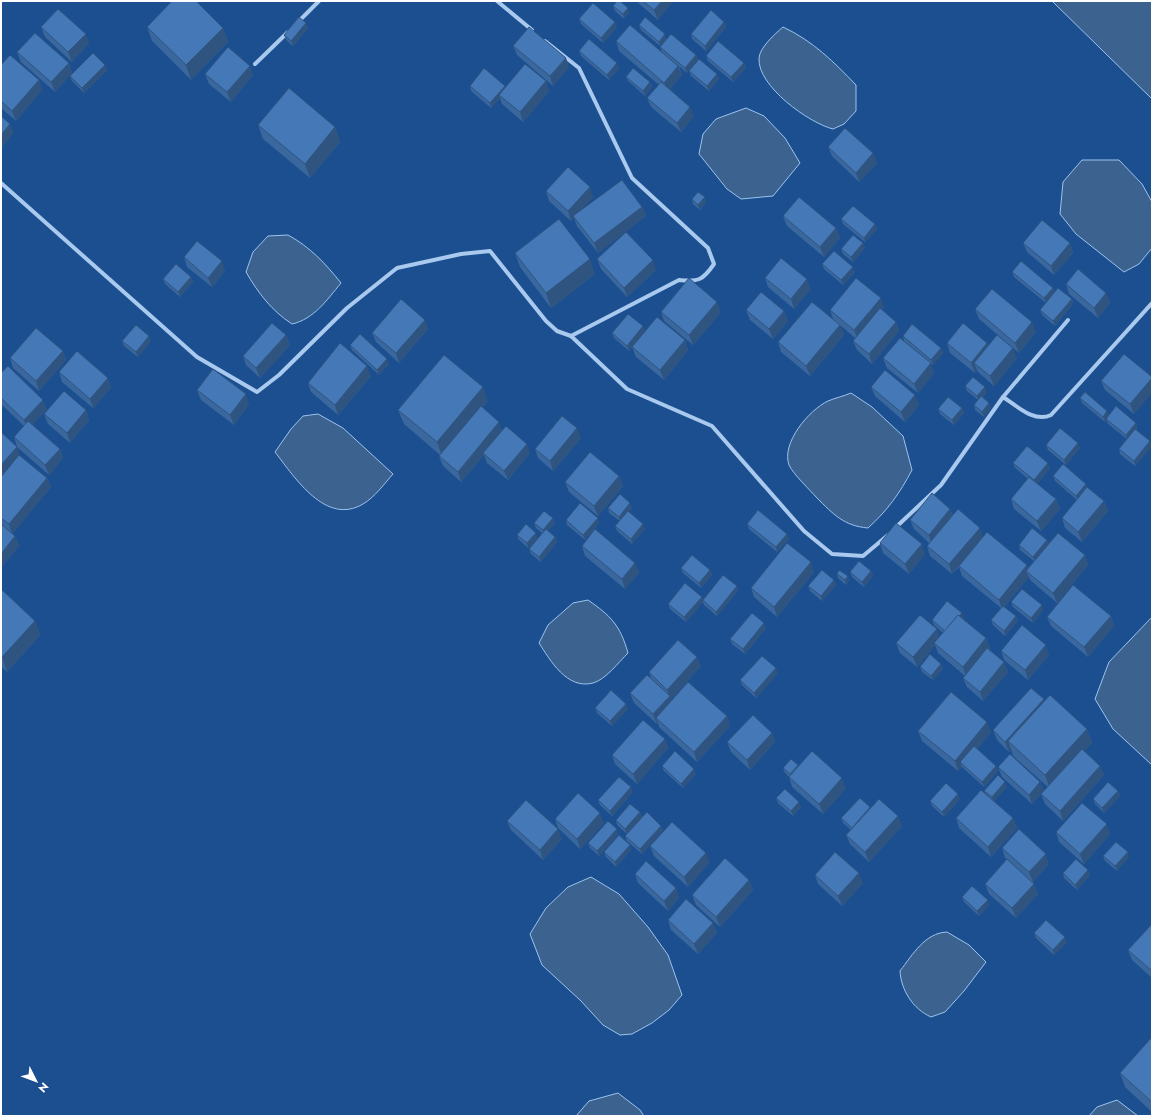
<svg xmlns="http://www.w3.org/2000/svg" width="1153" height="1117" font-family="Jost,sans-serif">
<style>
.water{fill:#3c6290;stroke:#9cc4f0}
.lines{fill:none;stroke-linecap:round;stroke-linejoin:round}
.minor{stroke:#a9c9ee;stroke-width:4}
.wall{fill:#3a679d}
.shaded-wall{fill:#305480}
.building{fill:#4478b7;stroke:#305480}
</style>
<rect width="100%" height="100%" fill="#1b4f8f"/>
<g class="water">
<path d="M 1052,1 L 1152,1 L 1152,99 Z"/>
<path d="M 783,27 C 813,41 834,62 856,85 L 856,111 L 844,124 L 833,129 C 809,123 757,86 759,58 C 760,47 775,34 783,27 Z"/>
<path d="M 746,108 L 764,116 L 785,138 L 800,163 L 773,196 L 741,199 L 727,189 L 699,154 L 703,134 L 716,119 Z"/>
<path d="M 1082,160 L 1119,160 L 1142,184 L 1152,202 L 1152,248 L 1139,264 L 1124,272 L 1076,234 L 1060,214 L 1063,182 Z"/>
<path d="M 288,235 C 310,247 325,263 341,283 C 327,300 314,319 292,324 C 272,311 258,293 246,272 L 253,252 L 268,236 Z"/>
<path d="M 851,393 L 872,407 L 903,436 L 912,470 C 900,493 887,511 868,528 C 844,526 833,514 817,498 C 810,490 793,474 789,465 C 781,443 809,410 828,401 C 835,398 844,396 851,393 Z"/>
<path d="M 318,414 L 343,428 L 393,474 C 384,484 375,497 363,504 C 326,526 295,478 275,452 L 291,429 L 303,416 Z"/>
<path d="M 588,600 C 611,616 620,625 628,653 C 619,662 605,680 593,683 C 567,690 550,660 539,643 L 548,625 L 573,603 Z"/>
<path d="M 1152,617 L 1152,765 L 1113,729 L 1095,699 L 1109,662 Z"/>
<path d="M 591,877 L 619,894 L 648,927 L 668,955 L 682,995 L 669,1010 L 652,1023 L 632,1034 L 620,1035 L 603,1025 L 581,1001 L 542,965 L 530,934 L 546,908 L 568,887 Z"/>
<path d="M 947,932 L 969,945 L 986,962 L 964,991 L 945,1012 L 931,1017 C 913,1009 901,990 900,971 C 913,954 925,933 947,932 Z"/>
<path d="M 618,1093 L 640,1110 L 644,1116 L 576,1116 L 589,1101 Z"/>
<path d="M 1117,1100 L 1138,1116 L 1089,1116 L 1097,1107 Z"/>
</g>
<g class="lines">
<g class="minor">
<path d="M 497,1 L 532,30"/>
<path d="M 298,22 L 319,1"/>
<path d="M 255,64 L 288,32"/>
<path d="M 1,183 L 197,357 L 257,392 L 279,375 L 347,308 L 397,268 L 461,254 L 490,251 L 546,321 L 557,331 L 571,336 L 679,280 C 699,282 703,280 714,264 L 708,248 L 632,178 L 579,68 L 545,41"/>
<path d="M 571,336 L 627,389 L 712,426 L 804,531 L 832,554 L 863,556 L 888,535"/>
<path d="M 1003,397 L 1068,320"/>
<path d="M 894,529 L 941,485 L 1003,397 C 1017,406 1034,423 1051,415 L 1152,303"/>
</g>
</g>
<g class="wall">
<path d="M 636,1 L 673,1 L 658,20 Z"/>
<path d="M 613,6 L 629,12 L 624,19 L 615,11 Z"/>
<path d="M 579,19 L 617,27 L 603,43 L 581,24 Z"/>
<path d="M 724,22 L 726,27 L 706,51 L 692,39 L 691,34 Z"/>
<path d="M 639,25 L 666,39 L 660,46 L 641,30 Z"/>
<path d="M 41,27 L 89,43 L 72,62 L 45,37 Z"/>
<path d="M 147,27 L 223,28 L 228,42 L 191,80 L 152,41 Z"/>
<path d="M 308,28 L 293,46 L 286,40 L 284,35 Z"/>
<path d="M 616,41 L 662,52 L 660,47 L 696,55 L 698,60 L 687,73 L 679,66 L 682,75 L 670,89 L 694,116 L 681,132 L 651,107 L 647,98 L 659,85 L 619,51 Z"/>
<path d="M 513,46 L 569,67 L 553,86 L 517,55 Z"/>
<path d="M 579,51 L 619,68 L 609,80 L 581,56 Z"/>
<path d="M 17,52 L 69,63 L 72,73 L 55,92 L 21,62 Z"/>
<path d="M 706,56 L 744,63 L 746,68 L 733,82 L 708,61 Z"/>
<path d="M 1,65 L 39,80 L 42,90 L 16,121 L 1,108 Z"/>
<path d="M 105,65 L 107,70 L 84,93 L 72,81 L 70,76 Z"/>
<path d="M 689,71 L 719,79 L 709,91 L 691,76 Z"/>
<path d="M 205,74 L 253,75 L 231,102 L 209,84 Z"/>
<path d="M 626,77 L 650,82 L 652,87 L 645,96 L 628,81 Z"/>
<path d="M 546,81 L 549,91 L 523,122 L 502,104 L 500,98 L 491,108 L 471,91 L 470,86 L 505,87 Z"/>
<path d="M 258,125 L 335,127 L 340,142 L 310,178 L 263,139 Z"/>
<path d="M 828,147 L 873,153 L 877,163 L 859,182 L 832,156 Z"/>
<path d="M 546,191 L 593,197 L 580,211 L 642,207 L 646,216 L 598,253 L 577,226 L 574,218 L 571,221 L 549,201 Z"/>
<path d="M 692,199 L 706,202 L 700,210 L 693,204 Z"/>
<path d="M 783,216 L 836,228 L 840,238 L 824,257 L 787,226 Z"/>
<path d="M 841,219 L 875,224 L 877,229 L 865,242 L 843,224 Z"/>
<path d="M 863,243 L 865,248 L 853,262 L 843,254 L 841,249 Z"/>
<path d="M 1023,243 L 1070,243 L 1073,253 L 1054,275 L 1027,252 Z"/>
<path d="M 515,253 L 595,274 L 551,308 L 520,267 Z"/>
<path d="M 184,257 L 225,271 L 212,287 L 187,267 Z"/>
<path d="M 597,259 L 656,270 L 627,297 L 601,269 Z"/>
<path d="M 822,264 L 855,272 L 843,285 L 824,269 Z"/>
<path d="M 1012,272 L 1053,288 L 1055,292 L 1072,299 L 1073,304 L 1055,326 L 1042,315 L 1040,310 L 1046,303 L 1014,277 Z"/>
<path d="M 191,277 L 193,282 L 180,297 L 165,284 L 163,279 Z"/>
<path d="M 765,278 L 811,289 L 794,309 L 768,287 Z"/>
<path d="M 1066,284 L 1106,293 L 1110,303 L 1098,318 L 1069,294 Z"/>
<path d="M 884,307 L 882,310 L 896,322 L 899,331 L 872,364 L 857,350 L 853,341 L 855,338 L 840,325 L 844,335 L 810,376 L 781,352 L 778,342 L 833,319 L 830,310 Z"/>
<path d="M 975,309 L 1036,332 L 1019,353 L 979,319 Z"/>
<path d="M 746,310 L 784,311 L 788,321 L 773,339 L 750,320 Z"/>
<path d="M 661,312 L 721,312 L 693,345 L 664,321 Z"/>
<path d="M 428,329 L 399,363 L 376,342 L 372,333 Z"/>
<path d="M 645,331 L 629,351 L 614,338 L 612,333 Z"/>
<path d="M 286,335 L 290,345 L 260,378 L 246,365 L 243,356 Z"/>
<path d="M 903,336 L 941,348 L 943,353 L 933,365 L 904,341 Z"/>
<path d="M 685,340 L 688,350 L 664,380 L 636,357 L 632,347 Z"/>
<path d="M 122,341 L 151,341 L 138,357 L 124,346 Z"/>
<path d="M 947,343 L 987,343 L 988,345 L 1017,358 L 994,386 L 978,372 L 977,370 L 975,373 L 950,353 Z"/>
<path d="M 350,345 L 389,364 L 379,375 L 352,350 Z"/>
<path d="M 63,351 L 66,360 L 39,391 L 13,368 L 10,358 Z"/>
<path d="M 883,358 L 934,373 L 918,393 L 887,368 Z"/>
<path d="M 59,372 L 108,378 L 111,388 L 93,408 L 62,382 Z"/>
<path d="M 1,373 L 47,409 L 32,425 L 60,449 L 63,458 L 49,475 L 17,447 L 14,437 L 24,426 L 1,404 Z"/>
<path d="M 371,376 L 338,415 L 311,392 L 308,383 Z"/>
<path d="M 1152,377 L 1152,392 L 1134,414 L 1105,390 L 1101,381 Z"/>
<path d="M 965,386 L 987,392 L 983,397 L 989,403 L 991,408 L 984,417 L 975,410 L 974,405 L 978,400 L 967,391 Z"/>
<path d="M 871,387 L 919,405 L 905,422 L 875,396 Z"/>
<path d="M 197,390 L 249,404 L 234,425 L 201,400 Z"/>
<path d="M 1080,398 L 1109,415 L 1136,423 L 1137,428 L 1136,429 L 1152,446 L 1135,466 L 1120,454 L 1119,449 L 1127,439 L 1108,424 L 1106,419 L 1105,422 L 1082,403 Z"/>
<path d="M 488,401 L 482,408 L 502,430 L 530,453 L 508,480 L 487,463 L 484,455 L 461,482 L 443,466 L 439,456 L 440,455 L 404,424 L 398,410 Z"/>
<path d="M 962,408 L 964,413 L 954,425 L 940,414 L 938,409 Z"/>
<path d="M 86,410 L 89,420 L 70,443 L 48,424 L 44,414 Z"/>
<path d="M 1,432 L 20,456 L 47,478 L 51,487 L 12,534 L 15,536 L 19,546 L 1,568 Z"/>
<path d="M 581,438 L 553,471 L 538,458 L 535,449 Z"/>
<path d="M 1046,445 L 1080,448 L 1066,465 L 1048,450 Z"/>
<path d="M 1013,463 L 1050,468 L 1037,484 L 1056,499 L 1060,509 L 1041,531 L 1014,509 L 1011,499 L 1028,479 L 1015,468 Z"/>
<path d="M 619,476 L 623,486 L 598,516 L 569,492 L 565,482 Z"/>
<path d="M 1053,476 L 1087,487 L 1104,501 L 1108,511 L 1082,542 L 1065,528 L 1062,518 L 1077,500 L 1055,481 Z"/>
<path d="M 608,508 L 632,508 L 629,512 L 645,529 L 632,544 L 617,531 L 615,526 L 620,521 L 609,513 Z"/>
<path d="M 950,509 L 953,515 L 983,537 L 1027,565 L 1028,568 L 1034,561 L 1020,550 L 1019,545 L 1047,540 L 1049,544 L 1085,555 L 1088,565 L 1057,603 L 1030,580 L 1029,577 L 1004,607 L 1018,621 L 1005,636 L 993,625 L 991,620 L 1001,608 L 962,576 L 959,567 L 952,574 L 930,556 L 927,546 L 929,543 L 914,529 L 910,520 Z"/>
<path d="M 553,518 L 555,523 L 548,531 L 555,537 L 557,542 L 541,562 L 531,554 L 529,549 L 542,533 L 536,528 L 534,523 Z"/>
<path d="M 566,520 L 599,523 L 585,540 L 567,525 Z"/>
<path d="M 747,524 L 787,534 L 789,539 L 777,552 L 749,529 Z"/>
<path d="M 517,535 L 537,538 L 528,548 L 519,540 Z"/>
<path d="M 880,543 L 925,554 L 909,574 L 883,553 Z"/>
<path d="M 582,546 L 635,563 L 639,573 L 625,589 L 585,556 Z"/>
<path d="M 681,568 L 710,570 L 712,575 L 701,588 L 683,573 Z"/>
<path d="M 871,571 L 873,576 L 864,587 L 852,577 L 850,572 Z"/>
<path d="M 814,572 L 777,617 L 754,597 L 751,588 Z"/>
<path d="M 837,574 L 848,576 L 849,581 L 846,585 L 838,578 Z"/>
<path d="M 834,580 L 836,585 L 822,601 L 810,591 L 808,586 Z"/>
<path d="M 737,586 L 738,591 L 717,616 L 704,605 L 703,602 L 686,622 L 670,609 L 668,604 L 702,597 L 703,600 Z"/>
<path d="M 1,589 L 35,621 L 40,635 L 7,672 L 1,666 Z"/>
<path d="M 1011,602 L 1043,610 L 1033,623 L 1013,607 Z"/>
<path d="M 1111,616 L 1114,626 L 1088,657 L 1051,626 L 1047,617 Z"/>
<path d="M 964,618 L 963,619 L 986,638 L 990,648 L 989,650 L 1004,662 L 1008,672 L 983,701 L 967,687 L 963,678 L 965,676 L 938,653 L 935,645 L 917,667 L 900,653 L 896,643 L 940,637 L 943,633 L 934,625 L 932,620 Z"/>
<path d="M 766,628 L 745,654 L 732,644 L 730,639 Z"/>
<path d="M 1001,651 L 1049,655 L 1028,680 L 1004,660 Z"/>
<path d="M 941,664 L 943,669 L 933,680 L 922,672 L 920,667 Z"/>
<path d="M 701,666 L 671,699 L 671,701 L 727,716 L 730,726 L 697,762 L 659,727 L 658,723 L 657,724 L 634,703 L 630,693 L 651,679 L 649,672 Z"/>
<path d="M 778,673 L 756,698 L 742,685 L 740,680 Z"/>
<path d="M 1045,701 L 1087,729 L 1092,743 L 1084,751 L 1100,766 L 1104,775 L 1063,821 L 1045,804 L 1041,794 L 1048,787 L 1013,756 L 1011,749 L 1009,752 L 997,740 L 993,730 Z"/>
<path d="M 595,708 L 628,709 L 612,726 L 597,713 Z"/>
<path d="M 918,731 L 991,732 L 977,749 L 996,766 L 998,771 L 984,787 L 962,767 L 958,771 L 922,741 Z"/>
<path d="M 772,733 L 775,742 L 750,770 L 731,752 L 727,742 Z"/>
<path d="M 665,739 L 668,748 L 637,784 L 615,764 L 612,755 Z"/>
<path d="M 662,766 L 696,774 L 683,788 L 664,771 Z"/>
<path d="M 798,766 L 846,788 L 823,814 L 792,787 L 789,777 L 785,773 L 783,768 Z"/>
<path d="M 998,767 L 1040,782 L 1044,791 L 1032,804 L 1002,777 Z"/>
<path d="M 1007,787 L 994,801 L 1013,818 L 1017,828 L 991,857 L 959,828 L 956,818 L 985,793 L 984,791 Z"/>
<path d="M 1118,791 L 1120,796 L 1104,813 L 1095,804 L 1093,799 Z"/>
<path d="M 633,792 L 612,816 L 600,805 L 598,800 Z"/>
<path d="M 776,798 L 801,807 L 793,816 L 778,803 Z"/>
<path d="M 960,799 L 944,817 L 932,806 L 930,801 Z"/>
<path d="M 870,807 L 902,826 L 869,862 L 850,844 L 846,835 L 851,830 L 843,823 L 841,818 Z"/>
<path d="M 640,812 L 642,817 L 627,834 L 617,825 L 616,820 Z"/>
<path d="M 555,819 L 604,823 L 580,849 L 558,828 Z"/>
<path d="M 507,821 L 562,839 L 543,860 L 511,830 Z"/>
<path d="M 661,826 L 663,830 L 642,854 L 627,841 L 625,836 Z"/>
<path d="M 1056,832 L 1110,834 L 1084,864 L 1059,842 Z"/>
<path d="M 618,834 L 599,856 L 590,848 L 588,843 Z"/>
<path d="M 630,845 L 631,850 L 616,867 L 606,857 L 604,852 Z"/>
<path d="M 650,846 L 710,862 L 688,887 L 654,856 Z"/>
<path d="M 1002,848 L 1049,864 L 1033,882 L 1038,894 L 1016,918 L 989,894 L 985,884 L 1007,859 L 1005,858 Z"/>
<path d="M 1103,856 L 1129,857 L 1117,871 L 1105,861 Z"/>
<path d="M 1088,870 L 1090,875 L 1077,890 L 1064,878 L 1063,873 Z"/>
<path d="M 635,874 L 676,888 L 679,898 L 668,911 L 638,883 Z"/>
<path d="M 815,875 L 863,883 L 842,906 L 818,884 Z"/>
<path d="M 749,880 L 753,890 L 720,927 L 696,905 L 692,895 Z"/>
<path d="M 962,897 L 989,905 L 979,916 L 964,902 Z"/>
<path d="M 668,920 L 713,923 L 717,933 L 698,954 L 671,930 Z"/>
<path d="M 1152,924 L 1152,978 L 1132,960 L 1128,950 Z"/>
<path d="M 1034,933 L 1067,942 L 1054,955 L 1036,938 Z"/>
<path d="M 1152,1037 L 1152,1112 L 1125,1087 L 1120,1073 Z"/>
</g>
<g class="shaded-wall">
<path d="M 662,1 L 673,1 L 658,20 L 654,10 Z"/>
<path d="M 628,8 L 629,12 L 624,19 L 623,14 Z"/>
<path d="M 615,22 L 617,27 L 603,43 L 601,38 Z"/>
<path d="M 724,22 L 726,27 L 706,51 L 705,46 Z"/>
<path d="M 306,23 L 308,28 L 293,46 L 291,41 Z"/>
<path d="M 223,28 L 228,42 L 191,80 L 186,65 Z"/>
<path d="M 86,34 L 89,43 L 72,62 L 68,52 Z"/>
<path d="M 665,34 L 666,39 L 660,46 L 659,42 Z"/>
<path d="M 696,55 L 698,60 L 687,73 L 685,68 Z"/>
<path d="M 566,58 L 569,67 L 553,86 L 550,76 Z"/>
<path d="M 69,63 L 72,73 L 55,92 L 51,82 Z"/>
<path d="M 617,63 L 619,68 L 609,80 L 607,75 Z"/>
<path d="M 744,63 L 746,68 L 733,82 L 731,77 Z"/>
<path d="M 105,65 L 107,70 L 84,93 L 82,88 Z"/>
<path d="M 250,66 L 253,75 L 231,102 L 227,92 Z"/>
<path d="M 678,66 L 682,75 L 668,92 L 664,83 Z"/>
<path d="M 717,74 L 719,79 L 709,91 L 707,86 Z"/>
<path d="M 39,80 L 42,90 L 16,121 L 12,111 Z"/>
<path d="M 546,81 L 549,91 L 523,122 L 520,112 Z"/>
<path d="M 650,82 L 652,87 L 645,96 L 643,91 Z"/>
<path d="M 505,86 L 507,91 L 499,95 L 500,98 L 491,108 L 490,103 Z"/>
<path d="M 690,107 L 694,116 L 681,132 L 677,123 Z"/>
<path d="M 10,124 L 14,133 L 1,149 L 1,135 Z"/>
<path d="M 335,127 L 340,142 L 310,178 L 305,164 Z"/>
<path d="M 873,153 L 877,163 L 859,182 L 856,173 Z"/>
<path d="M 590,187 L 593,197 L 574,218 L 573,216 L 574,218 L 571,221 L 568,211 Z"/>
<path d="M 705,197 L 706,202 L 700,210 L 698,205 Z"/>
<path d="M 642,207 L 646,216 L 598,253 L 594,243 Z"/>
<path d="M 875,224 L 877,229 L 865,242 L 864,238 Z"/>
<path d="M 836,228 L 840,238 L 824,257 L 820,247 Z"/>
<path d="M 863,243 L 865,248 L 853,262 L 851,257 Z"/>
<path d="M 1070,243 L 1073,253 L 1054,275 L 1051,266 Z"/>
<path d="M 590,259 L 595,274 L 551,308 L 546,293 Z"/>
<path d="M 653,260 L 656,270 L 627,297 L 624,288 Z"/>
<path d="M 222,261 L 225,271 L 212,287 L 208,278 Z"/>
<path d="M 853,267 L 855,272 L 843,285 L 841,280 Z"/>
<path d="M 191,277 L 193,282 L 180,297 L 178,292 Z"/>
<path d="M 807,279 L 811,289 L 794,309 L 791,299 Z"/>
<path d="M 1053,288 L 1055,293 L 1046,303 L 1044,298 Z"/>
<path d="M 1106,293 L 1110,303 L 1098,318 L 1094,308 Z"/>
<path d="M 881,298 L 884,307 L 858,340 L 854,330 Z"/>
<path d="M 1072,299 L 1073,304 L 1055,326 L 1053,321 Z"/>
<path d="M 717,302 L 721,312 L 693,345 L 689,335 Z"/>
<path d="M 784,311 L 788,321 L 773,339 L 769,329 Z"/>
<path d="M 425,320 L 428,329 L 399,363 L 396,353 Z"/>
<path d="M 896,322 L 899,331 L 872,364 L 869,354 Z"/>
<path d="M 1032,322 L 1036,332 L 1019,353 L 1015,343 Z"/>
<path d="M 840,325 L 844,335 L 810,376 L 806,366 Z"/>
<path d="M 643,326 L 645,331 L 629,351 L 627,346 Z"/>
<path d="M 286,335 L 290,345 L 260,378 L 256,368 Z"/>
<path d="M 149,336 L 151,341 L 138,357 L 136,352 Z"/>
<path d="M 685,340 L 688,350 L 664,380 L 660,370 Z"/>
<path d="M 987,343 L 991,353 L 974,363 L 977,370 L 975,373 L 971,363 Z"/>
<path d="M 941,348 L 943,353 L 933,365 L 931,360 Z"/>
<path d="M 1013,348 L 1017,358 L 994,386 L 990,376 Z"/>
<path d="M 63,351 L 66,360 L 39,391 L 36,381 Z"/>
<path d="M 387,359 L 389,364 L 379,375 L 377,370 Z"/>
<path d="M 931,363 L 934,373 L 918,393 L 914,384 Z"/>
<path d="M 367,366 L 371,376 L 338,415 L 335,405 Z"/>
<path d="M 108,378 L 111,388 L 93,408 L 90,399 Z"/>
<path d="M 1152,378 L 1152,392 L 1134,414 L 1130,404 Z"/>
<path d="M 483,387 L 488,401 L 442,456 L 437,442 Z"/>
<path d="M 985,387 L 987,392 L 979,401 L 977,396 Z"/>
<path d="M 246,394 L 249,404 L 234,425 L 230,415 Z"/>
<path d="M 915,395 L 919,405 L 905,422 L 901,412 Z"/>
<path d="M 43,400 L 47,409 L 28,430 L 24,420 Z"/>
<path d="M 989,403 L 991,408 L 984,417 L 982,412 Z"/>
<path d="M 962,408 L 964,413 L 954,425 L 952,420 Z"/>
<path d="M 86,410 L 89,420 L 70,443 L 67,433 Z"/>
<path d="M 1107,411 L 1109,416 L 1105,422 L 1103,417 Z"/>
<path d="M 499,422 L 502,432 L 483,453 L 484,455 L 461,482 L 458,472 Z"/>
<path d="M 1136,423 L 1137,428 L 1127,440 L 1126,435 Z"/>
<path d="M 577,428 L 581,438 L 553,471 L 550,461 Z"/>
<path d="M 1150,441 L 1152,446 L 1135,466 L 1134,461 Z"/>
<path d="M 1078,443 L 1080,448 L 1066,465 L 1064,460 Z"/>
<path d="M 527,444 L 530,453 L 508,480 L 504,471 Z"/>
<path d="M 17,447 L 21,457 L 1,479 L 1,465 Z"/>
<path d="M 60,449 L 63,458 L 49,475 L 45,465 Z"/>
<path d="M 1048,463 L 1050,468 L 1036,485 L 1034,480 Z"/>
<path d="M 619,476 L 623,486 L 598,516 L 594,506 Z"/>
<path d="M 47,478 L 51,487 L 12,534 L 9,524 Z"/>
<path d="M 1086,484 L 1088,489 L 1078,501 L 1076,496 Z"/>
<path d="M 1056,499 L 1060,509 L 1041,531 L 1037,521 Z"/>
<path d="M 1104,501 L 1108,511 L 1082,542 L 1078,532 Z"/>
<path d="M 630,503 L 632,508 L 620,522 L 619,517 Z"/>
<path d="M 950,509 L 954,519 L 932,545 L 929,535 Z"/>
<path d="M 553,518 L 555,523 L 545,535 L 543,530 Z"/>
<path d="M 598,518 L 599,523 L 585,540 L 583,535 Z"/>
<path d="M 643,524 L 645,529 L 632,544 L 631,539 Z"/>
<path d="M 980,528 L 983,537 L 952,574 L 949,564 Z"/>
<path d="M 536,533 L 537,538 L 528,548 L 527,543 Z"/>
<path d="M 787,534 L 789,539 L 777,552 L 776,547 Z"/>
<path d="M 15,536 L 19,546 L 1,568 L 1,554 Z"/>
<path d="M 555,537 L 557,542 L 541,562 L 539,557 Z"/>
<path d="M 1047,540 L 1049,545 L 1035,562 L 1033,557 Z"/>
<path d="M 922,544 L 925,554 L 909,574 L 905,564 Z"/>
<path d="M 1085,555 L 1088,565 L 1057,603 L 1053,593 Z"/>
<path d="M 811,562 L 814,572 L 777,617 L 774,607 Z"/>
<path d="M 635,563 L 639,573 L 625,589 L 622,579 Z"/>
<path d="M 1027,565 L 1030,574 L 1026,571 L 1029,577 L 1002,609 L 999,600 Z"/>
<path d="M 710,570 L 712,575 L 701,588 L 699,583 Z"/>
<path d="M 871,571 L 873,576 L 864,587 L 862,582 Z"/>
<path d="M 848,576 L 849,581 L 846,585 L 845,580 Z"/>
<path d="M 834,580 L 836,585 L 822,601 L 821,596 Z"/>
<path d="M 737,586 L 738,591 L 717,616 L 716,612 Z"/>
<path d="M 702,597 L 703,602 L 686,622 L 684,617 Z"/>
<path d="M 1042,605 L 1043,610 L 1033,623 L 1031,618 Z"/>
<path d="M 962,613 L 964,618 L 948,637 L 946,632 Z"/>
<path d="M 1016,616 L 1018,621 L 1005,636 L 1004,631 Z"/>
<path d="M 1111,616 L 1114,626 L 1088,657 L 1084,647 Z"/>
<path d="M 35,621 L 40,635 L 7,672 L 2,657 Z"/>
<path d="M 764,623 L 766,628 L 745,654 L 743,649 Z"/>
<path d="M 937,629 L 940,639 L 934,643 L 935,645 L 917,667 L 913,657 Z"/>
<path d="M 986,638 L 990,648 L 966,677 L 963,667 Z"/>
<path d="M 1046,645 L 1049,655 L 1028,680 L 1025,670 Z"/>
<path d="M 697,657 L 701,666 L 671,699 L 673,706 L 656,718 L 658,723 L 657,724 L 653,714 L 669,696 L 667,690 Z"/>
<path d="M 1004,662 L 1008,672 L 983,701 L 980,692 Z"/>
<path d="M 941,664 L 943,669 L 933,680 L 931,676 Z"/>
<path d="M 776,668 L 778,673 L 756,698 L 754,693 Z"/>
<path d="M 1044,699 L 1048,709 L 1008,741 L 1011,749 L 1009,752 L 1005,742 Z"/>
<path d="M 626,704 L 628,709 L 612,726 L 610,721 Z"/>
<path d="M 727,716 L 730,726 L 697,762 L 694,752 Z"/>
<path d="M 987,722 L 991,732 L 963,765 L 960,762 L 962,767 L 958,771 L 955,761 Z"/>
<path d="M 1087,729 L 1092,743 L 1050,789 L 1045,775 Z"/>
<path d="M 772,733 L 775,742 L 750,770 L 747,760 Z"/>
<path d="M 665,739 L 668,748 L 637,784 L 633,774 Z"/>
<path d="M 996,766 L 998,771 L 984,787 L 982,782 Z"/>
<path d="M 1100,766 L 1104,775 L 1063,821 L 1060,811 Z"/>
<path d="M 694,769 L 696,774 L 683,788 L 681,784 Z"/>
<path d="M 842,778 L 846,788 L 823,814 L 819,804 Z"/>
<path d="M 1005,782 L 1007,787 L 993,802 L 992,797 Z"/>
<path d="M 1040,782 L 1044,791 L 1032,804 L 1029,795 Z"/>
<path d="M 631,787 L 633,792 L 612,816 L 610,811 Z"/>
<path d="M 1118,791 L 1120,796 L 1104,813 L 1102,808 Z"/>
<path d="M 958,794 L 960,799 L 944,817 L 942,812 Z"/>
<path d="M 799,802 L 801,807 L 793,816 L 791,811 Z"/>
<path d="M 640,812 L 642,817 L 627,834 L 625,829 Z"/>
<path d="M 600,813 L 604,823 L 580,849 L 577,839 Z"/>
<path d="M 898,816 L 902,826 L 869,862 L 865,852 Z"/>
<path d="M 1013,818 L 1017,828 L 991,857 L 988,847 Z"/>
<path d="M 1107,824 L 1110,834 L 1084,864 L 1080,854 Z"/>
<path d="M 661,826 L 663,830 L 642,854 L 640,849 Z"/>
<path d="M 558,829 L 562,839 L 543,860 L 540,850 Z"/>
<path d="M 617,829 L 618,834 L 599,856 L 597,851 Z"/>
<path d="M 630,845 L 631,850 L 616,867 L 615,862 Z"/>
<path d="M 1128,852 L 1129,857 L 1117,871 L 1115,866 Z"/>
<path d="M 706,853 L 710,862 L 688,887 L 684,877 Z"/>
<path d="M 1046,854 L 1049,864 L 1033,882 L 1029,872 Z"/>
<path d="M 1088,870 L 1090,875 L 1077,890 L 1075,885 Z"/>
<path d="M 859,873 L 863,883 L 842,906 L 838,896 Z"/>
<path d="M 749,880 L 753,890 L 720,927 L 716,917 Z"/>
<path d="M 1034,884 L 1038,894 L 1016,918 L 1012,908 Z"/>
<path d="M 676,888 L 679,898 L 668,911 L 664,901 Z"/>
<path d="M 988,900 L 989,905 L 979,916 L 977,911 Z"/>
<path d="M 713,923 L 717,933 L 698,954 L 694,944 Z"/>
<path d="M 1065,937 L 1067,942 L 1054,955 L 1053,950 Z"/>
</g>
<g class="building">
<path d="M 172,1 L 196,1 L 223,28 L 186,65 L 147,27 Z"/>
<path d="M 617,1 L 620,1 L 628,8 L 623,14 L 613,6 Z"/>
<path d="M 643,1 L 662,1 L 654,10 Z"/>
<path d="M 593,3 L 615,22 L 601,38 L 579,19 Z"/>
<path d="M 58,9 L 86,34 L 68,52 L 41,27 Z"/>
<path d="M 711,10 L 724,22 L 705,46 L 691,34 Z"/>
<path d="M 299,17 L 306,23 L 291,41 L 284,35 Z"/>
<path d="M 645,17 L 665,34 L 659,42 L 639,25 Z"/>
<path d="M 630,25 L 678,66 L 664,83 L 616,41 Z"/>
<path d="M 529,27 L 566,58 L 550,76 L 513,46 Z"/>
<path d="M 35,33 L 69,63 L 51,82 L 17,52 Z"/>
<path d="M 671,34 L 696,55 L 685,68 L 660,47 Z"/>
<path d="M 589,39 L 617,63 L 607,75 L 579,51 Z"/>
<path d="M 718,41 L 744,63 L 731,77 L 706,56 Z"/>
<path d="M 228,47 L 250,66 L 227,92 L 205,74 Z"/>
<path d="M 93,53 L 105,65 L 82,88 L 70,76 Z"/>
<path d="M 10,55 L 39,80 L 12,111 L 1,101 L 1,65 Z"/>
<path d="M 699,59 L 717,74 L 707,86 L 689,71 Z"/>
<path d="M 525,64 L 546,81 L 520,112 L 499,95 Z"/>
<path d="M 484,68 L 505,86 L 490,103 L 470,86 Z"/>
<path d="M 633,68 L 650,82 L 643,91 L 626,77 Z"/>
<path d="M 661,82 L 690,107 L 677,123 L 647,98 Z"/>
<path d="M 289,88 L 335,127 L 305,164 L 258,125 Z"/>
<path d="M 1,116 L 10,124 L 1,135 Z"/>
<path d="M 845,128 L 873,153 L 856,173 L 828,147 Z"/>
<path d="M 568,167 L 590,187 L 568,211 L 546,191 Z"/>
<path d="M 622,180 L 642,207 L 594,243 L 573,216 Z"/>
<path d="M 698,192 L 705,197 L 698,205 L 692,199 Z"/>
<path d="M 799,197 L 836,228 L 820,247 L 783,216 Z"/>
<path d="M 853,206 L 875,224 L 864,238 L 841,219 Z"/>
<path d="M 559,219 L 590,259 L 546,293 L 515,253 Z"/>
<path d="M 1042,220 L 1070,243 L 1051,266 L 1023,243 Z"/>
<path d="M 626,232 L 653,260 L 624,288 L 597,259 Z"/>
<path d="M 853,235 L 863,243 L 851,257 L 841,249 Z"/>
<path d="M 197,241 L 222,261 L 208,278 L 184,257 Z"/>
<path d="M 834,251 L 853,267 L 841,280 L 822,264 Z"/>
<path d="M 781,258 L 807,279 L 791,299 L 765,278 Z"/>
<path d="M 1021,261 L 1053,288 L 1044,298 L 1012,272 Z"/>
<path d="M 176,264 L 191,277 L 178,292 L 163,279 Z"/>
<path d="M 1078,269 L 1106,293 L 1094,308 L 1066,284 Z"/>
<path d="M 689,278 L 717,302 L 689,335 L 661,312 Z"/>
<path d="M 856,278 L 881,298 L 854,330 L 830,310 Z"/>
<path d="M 1058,288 L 1072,299 L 1053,321 L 1040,310 Z"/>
<path d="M 992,289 L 1032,322 L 1015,343 L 975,309 Z"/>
<path d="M 761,292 L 784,311 L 769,329 L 746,310 Z"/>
<path d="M 401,299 L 425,320 L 396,353 L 372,333 Z"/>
<path d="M 812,302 L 840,325 L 806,366 L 778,342 Z"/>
<path d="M 880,308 L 896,322 L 869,354 L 853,341 Z"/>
<path d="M 628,314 L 643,326 L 627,346 L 612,333 Z"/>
<path d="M 657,317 L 685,340 L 660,370 L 632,347 Z"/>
<path d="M 272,323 L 286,335 L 256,368 L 243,356 Z"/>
<path d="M 963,323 L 987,343 L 971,363 L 947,343 Z"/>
<path d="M 912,324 L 941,348 L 931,360 L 903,336 Z"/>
<path d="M 136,325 L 149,336 L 136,352 L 122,341 Z"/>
<path d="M 36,328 L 63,351 L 36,381 L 10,358 Z"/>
<path d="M 360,334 L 387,359 L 377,370 L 350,345 Z"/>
<path d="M 997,335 L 1013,348 L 990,376 L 974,363 Z"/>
<path d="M 900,338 L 931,363 L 914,384 L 883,358 Z"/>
<path d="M 340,343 L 367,366 L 335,405 L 308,383 Z"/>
<path d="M 77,351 L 108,378 L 90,399 L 59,372 Z"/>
<path d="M 1124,354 L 1152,377 L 1152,378 L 1130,404 L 1101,381 Z"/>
<path d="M 444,355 L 483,387 L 437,442 L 398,410 Z"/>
<path d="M 8,366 L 43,400 L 24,420 L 1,398 L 1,373 Z"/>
<path d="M 213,369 L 246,394 L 230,415 L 197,390 Z"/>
<path d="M 885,370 L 915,395 L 901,412 L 871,387 Z"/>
<path d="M 973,377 L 985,387 L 977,396 L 965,386 Z"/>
<path d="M 64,391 L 86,410 L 67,433 L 44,414 Z"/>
<path d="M 1085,392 L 1107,411 L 1103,417 L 1080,398 Z"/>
<path d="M 981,396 L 989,403 L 982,412 L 974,405 Z"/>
<path d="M 948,397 L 962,408 L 952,420 L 938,409 Z"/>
<path d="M 481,406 L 499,422 L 458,472 L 439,456 Z"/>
<path d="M 1116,406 L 1136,423 L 1126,435 L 1106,419 Z"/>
<path d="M 562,416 L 577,428 L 550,461 L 535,449 Z"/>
<path d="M 28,421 L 60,449 L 45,465 L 14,437 Z"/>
<path d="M 506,426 L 527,444 L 504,471 L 483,453 Z"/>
<path d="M 1060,428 L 1078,443 L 1064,460 L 1046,445 Z"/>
<path d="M 1135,429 L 1150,441 L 1134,461 L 1119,449 Z"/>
<path d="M 1,432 L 17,447 L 1,465 Z"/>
<path d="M 1027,446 L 1048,463 L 1034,480 L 1013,463 Z"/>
<path d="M 590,452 L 619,476 L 594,506 L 565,482 Z"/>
<path d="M 19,455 L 47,478 L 9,524 L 1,518 L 1,477 Z"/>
<path d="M 1063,464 L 1086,484 L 1076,496 L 1053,476 Z"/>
<path d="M 1029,477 L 1056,499 L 1037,521 L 1011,499 Z"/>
<path d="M 1087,487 L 1104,501 L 1078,532 L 1062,518 Z"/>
<path d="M 932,493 L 950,509 L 929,535 L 910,520 Z"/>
<path d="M 620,494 L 630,503 L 619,517 L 608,508 Z"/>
<path d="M 580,503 L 598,518 L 583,535 L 566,520 Z"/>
<path d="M 958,509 L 980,528 L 949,564 L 927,546 Z"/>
<path d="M 758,510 L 787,534 L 776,547 L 747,524 Z"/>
<path d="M 544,511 L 553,518 L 543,530 L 534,523 Z"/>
<path d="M 628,511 L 643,524 L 631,539 L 615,526 Z"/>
<path d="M 896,523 L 922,544 L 905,564 L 880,543 Z"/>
<path d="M 1,524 L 15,536 L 1,554 Z"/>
<path d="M 526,524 L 536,533 L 527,543 L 517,535 Z"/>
<path d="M 1032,528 L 1047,540 L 1033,557 L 1019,545 Z"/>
<path d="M 546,529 L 555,537 L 539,557 L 529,549 Z"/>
<path d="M 595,529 L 635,563 L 622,579 L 582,546 Z"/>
<path d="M 987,532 L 1027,565 L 999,600 L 959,566 Z"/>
<path d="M 1058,533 L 1085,555 L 1053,593 L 1026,571 Z"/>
<path d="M 787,543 L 811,562 L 774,607 L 751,588 Z"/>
<path d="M 692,555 L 710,570 L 699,583 L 681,568 Z"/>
<path d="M 859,561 L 871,571 L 862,582 L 850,572 Z"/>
<path d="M 822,570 L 834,580 L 821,596 L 808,586 Z"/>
<path d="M 839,570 L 848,576 L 845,580 L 837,574 Z"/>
<path d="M 723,575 L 737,586 L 716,612 L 703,600 Z"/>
<path d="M 685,583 L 702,597 L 684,617 L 668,604 Z"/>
<path d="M 1073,585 L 1111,616 L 1084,647 L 1047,617 Z"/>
<path d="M 1,589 L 35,621 L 2,657 L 1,657 Z"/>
<path d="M 1022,589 L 1042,605 L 1031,618 L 1011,602 Z"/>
<path d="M 947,601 L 962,613 L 959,616 L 958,615 L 945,631 L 932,620 Z"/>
<path d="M 1003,606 L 1016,616 L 1004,631 L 991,620 Z"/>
<path d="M 752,613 L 764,623 L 743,649 L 730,639 Z"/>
<path d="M 920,615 L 937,629 L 913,657 L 896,643 Z"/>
<path d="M 958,615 L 986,638 L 963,667 L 934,643 Z"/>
<path d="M 1022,625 L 1046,645 L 1025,670 L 1001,651 Z"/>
<path d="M 678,640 L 697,657 L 667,690 L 649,672 Z"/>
<path d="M 987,648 L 1004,662 L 980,692 L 963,678 Z"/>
<path d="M 930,654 L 941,664 L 931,676 L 920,667 Z"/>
<path d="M 762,656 L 776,668 L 754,693 L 740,680 Z"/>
<path d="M 647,675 L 670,696 L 653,714 L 630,693 Z"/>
<path d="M 688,682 L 727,716 L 694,752 L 656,718 Z"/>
<path d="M 1031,688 L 1044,699 L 1005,742 L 993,730 Z"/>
<path d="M 611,690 L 626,704 L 610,721 L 595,708 Z"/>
<path d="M 951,692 L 987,722 L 955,761 L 918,731 Z"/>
<path d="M 1050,695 L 1087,729 L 1045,775 L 1008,741 Z"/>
<path d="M 753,715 L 772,733 L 747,760 L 727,742 Z"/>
<path d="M 643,720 L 665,739 L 633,774 L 612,755 Z"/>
<path d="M 974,746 L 996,766 L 982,782 L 960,762 Z"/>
<path d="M 1082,749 L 1100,766 L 1060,811 L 1041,794 Z"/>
<path d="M 675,751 L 694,769 L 681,784 L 662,766 Z"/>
<path d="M 812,751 L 842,778 L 819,804 L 789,777 Z"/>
<path d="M 1010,754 L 1040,782 L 1029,795 L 998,767 Z"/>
<path d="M 791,759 L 798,765 L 790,774 L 783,768 Z"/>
<path d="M 998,775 L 1005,782 L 992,797 L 984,791 Z"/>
<path d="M 619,777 L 631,787 L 610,811 L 598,800 Z"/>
<path d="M 1108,782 L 1118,791 L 1102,808 L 1093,799 Z"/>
<path d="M 946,783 L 958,794 L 942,812 L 930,801 Z"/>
<path d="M 785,789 L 799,802 L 791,811 L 776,798 Z"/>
<path d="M 981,790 L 1013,818 L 988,847 L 956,818 Z"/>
<path d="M 578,793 L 600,813 L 577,839 L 555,819 Z"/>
<path d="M 860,798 L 870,807 L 852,828 L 841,818 Z"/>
<path d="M 879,799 L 898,816 L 865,852 L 846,835 Z"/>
<path d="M 526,800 L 558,829 L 540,850 L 507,821 Z"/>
<path d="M 1082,803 L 1107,824 L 1080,854 L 1056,832 Z"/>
<path d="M 630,804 L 640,812 L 625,829 L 616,820 Z"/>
<path d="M 647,812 L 661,826 L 640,849 L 625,836 Z"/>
<path d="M 608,821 L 617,829 L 597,851 L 588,843 Z"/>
<path d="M 672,822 L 706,853 L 684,877 L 650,846 Z"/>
<path d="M 1019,829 L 1046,854 L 1029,872 L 1002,848 Z"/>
<path d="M 619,835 L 630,845 L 615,862 L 604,852 Z"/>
<path d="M 1116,842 L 1128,852 L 1115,866 L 1103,856 Z"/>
<path d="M 835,852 L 859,873 L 838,896 L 815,875 Z"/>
<path d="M 725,858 L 749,880 L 716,917 L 692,895 Z"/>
<path d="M 1007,859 L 1034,884 L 1012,908 L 985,884 Z"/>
<path d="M 1076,859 L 1088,870 L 1075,885 L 1063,873 Z"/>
<path d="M 646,861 L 676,888 L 664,901 L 635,874 Z"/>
<path d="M 972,886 L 988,900 L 977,911 L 962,897 Z"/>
<path d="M 686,899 L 713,923 L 694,944 L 668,920 Z"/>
<path d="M 1046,920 L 1065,937 L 1053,950 L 1034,933 Z"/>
<path d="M 1152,924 L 1152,971 L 1128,950 Z"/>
<path d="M 1152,1037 L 1152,1102 L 1120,1073 Z"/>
</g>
<rect width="1153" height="1117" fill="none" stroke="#ffffff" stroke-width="4"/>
<g transform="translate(36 1081) rotate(132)" stroke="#1b4f8f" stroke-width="3" paint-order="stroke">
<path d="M0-3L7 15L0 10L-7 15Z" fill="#ffffff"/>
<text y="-6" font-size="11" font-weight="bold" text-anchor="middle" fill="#ffffff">N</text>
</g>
</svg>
